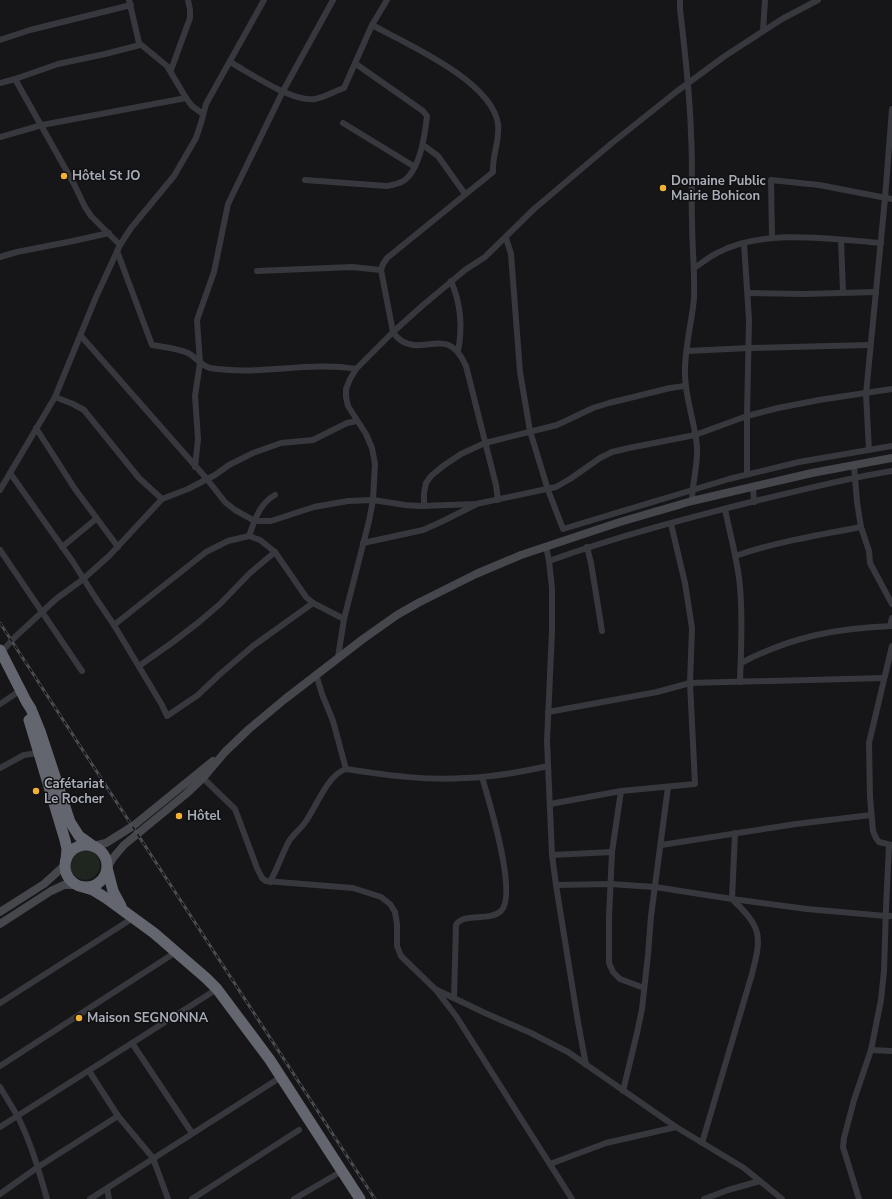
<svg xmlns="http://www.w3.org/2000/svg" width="892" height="1199" font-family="'Nunito Sans',sans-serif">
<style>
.green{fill:#1e261f}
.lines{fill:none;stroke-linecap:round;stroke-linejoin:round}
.street{stroke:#37383d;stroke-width:6}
.secondary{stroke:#45474d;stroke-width:8}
.highway{stroke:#63666e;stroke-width:11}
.rail-casing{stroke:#4a4c52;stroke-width:3}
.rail{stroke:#111113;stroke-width:1.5;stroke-dasharray:4.5;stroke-linecap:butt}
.poi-dot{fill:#f2b134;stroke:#111113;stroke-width:1.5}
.labels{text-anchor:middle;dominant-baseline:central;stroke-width:3;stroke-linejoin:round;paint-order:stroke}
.poi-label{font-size:13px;font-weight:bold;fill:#a8adb8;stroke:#111113;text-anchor:start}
</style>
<rect width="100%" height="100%" fill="#161618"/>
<circle class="green" cx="85" cy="865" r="15"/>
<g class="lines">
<g class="street">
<path d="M 129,0 L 139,43 L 167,66 L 186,98 L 192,106 L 203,114"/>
<path d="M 680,0 L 680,9 C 685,51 690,93 691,135 C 693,163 691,192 692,220 C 692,246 695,272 694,298 C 692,322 685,346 685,370 C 684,396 695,421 697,447 C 698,466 692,483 692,501"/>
<path d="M 372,25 C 407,44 492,81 498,124 C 500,141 492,155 493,172 L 387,258 L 383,264 L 381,270 L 393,332 C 395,335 398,339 402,341 C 426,356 447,324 466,366 L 496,485 L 498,500"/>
<path d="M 763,31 L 765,0"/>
<path d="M 0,40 L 30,30 L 131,5"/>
<path d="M 230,62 C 250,73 293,103 315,99 C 325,97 335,91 344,88 L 372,25 L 387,0"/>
<path d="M 171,70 L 190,18 L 190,10 L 188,0"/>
<path d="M 15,79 L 74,184 L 85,207 L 91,216 L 120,245"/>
<path d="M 0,83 L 15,79 L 58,64 L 105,54 L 140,45"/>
<path d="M 343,123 L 415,167"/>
<path d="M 0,137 L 42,125 L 186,98"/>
<path d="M 423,145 L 438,156 L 465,194"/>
<path d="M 305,180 L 387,186 C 393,185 399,184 405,180 C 420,168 425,135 427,116 L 423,111 L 356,64"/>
<path d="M 772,237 L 771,180 L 819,185 L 892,199"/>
<path d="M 506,238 L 511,254 L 520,372 L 530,431 L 548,490 L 563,529 L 729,479 L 799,462 L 892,446"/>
<path d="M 841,240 L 843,292"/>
<path d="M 744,243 L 749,320 L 747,416 L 747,474"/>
<path d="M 117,251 L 152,345 C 164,347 177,348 188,353 C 196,357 201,366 210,368 C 259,376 308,361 356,369"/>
<path d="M 0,257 L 17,252 L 73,241 L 109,233"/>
<path d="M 694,268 C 702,263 709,257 717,253 C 762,228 831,239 881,243"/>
<path d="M 257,271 L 352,267 L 381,270"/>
<path d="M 451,281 C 461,304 463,326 458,351"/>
<path d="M 748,293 L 804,294 L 876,292"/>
<path d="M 81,336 L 206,478 L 225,502 L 235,510 L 255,521 L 271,521 L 314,507 L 348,501 L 373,500 L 405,505 L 420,506 L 476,504 L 556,487 L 570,479 L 600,458 L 612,452 L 629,448 L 695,435 L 747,416 L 778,408 L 819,400 L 892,389"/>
<path d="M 687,351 L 749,348 L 870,345"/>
<path d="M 55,397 L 73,404 L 84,410 L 139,478 L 162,499"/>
<path d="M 36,428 L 75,489 L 118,547"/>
<path d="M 869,450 L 866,394 L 885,198 L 892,109"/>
<path d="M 854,465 L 857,502 L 861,527 L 869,551 L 870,563 L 892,604"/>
<path d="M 195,467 L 198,439 L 195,396 L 200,363 L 197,320 L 214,272 L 228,204 L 283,91 L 333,0"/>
<path d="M 10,473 L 73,562 L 95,597 L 114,625 L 162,705 L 167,716 L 198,695 L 219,675 L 253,646 L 313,603"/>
<path d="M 753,487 L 754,502"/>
<path d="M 0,490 L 55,397 L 96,297 L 120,245 L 131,228 L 174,176 L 196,138 L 201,123 L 206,104 L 264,0"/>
<path d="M 424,506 L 424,493 L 426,483 L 431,476 L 443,466 L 461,454 L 485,443 L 557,425 L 593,408 L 609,403 L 670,388 L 685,386"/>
<path d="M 725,509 C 730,535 738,561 740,587 C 743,619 741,650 740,682"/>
<path d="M 249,536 C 255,520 259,504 275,495"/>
<path d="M 363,543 L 423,530 L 441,522 L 475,505"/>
<path d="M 546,546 L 549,561"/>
<path d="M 62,547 L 96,519"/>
<path d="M 587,547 L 591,563 L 602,631"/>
<path d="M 0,550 L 82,671"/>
<path d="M 735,556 C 776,542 818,535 861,527"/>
<path d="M 114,625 L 206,552 L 228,541 L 249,536 L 260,540 L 275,552 L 306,597 L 313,603 L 344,619"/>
<path d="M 890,626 L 892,618"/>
<path d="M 892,646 L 869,743 L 870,797 L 873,831 L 876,838 L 879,842 L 892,845"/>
<path d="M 0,654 L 13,639 L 56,599 L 82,580 L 109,556 L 162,499 L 188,489 L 215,475 L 229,465 L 253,453 L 281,443 L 313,440 L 347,423 L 357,421"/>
<path d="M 338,657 L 344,619 L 369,521 L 373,500 L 375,464 L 372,448 L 366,434 L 348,406 L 346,397 L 346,389 L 350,379 L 356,369 L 393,332 L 422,306 L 465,270 L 485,257 L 534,209 L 612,143 L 676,92 L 725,56 L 782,19 L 818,0"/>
<path d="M 741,663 C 791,637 836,628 892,626"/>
<path d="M 139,666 L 173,642 L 199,622 L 220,604 L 250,573 L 275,552"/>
<path d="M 316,674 L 322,694 L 333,721 L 346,769"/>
<path d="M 0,704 L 21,690"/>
<path d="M 548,712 L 657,692 L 690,683 L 884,678"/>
<path d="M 0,768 L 24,755 L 39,753"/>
<path d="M 203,778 L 235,809 L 257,868 L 262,878 L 266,881 L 353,888 L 381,897 L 390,904 L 395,912 L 397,924 L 397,946 L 401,956 L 436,990 L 456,1016 L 572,1199"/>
<path d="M 621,791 L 612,852 L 609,917 L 609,963 L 613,972 L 620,979 L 644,988"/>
<path d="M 550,804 L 621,791 L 695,784 L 690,683 L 692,628 L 685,583 L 671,524"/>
<path d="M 661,845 L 796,824 L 871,815"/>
<path d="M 552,855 L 612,852"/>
<path d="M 270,882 C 277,869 282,855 288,843 C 292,835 301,829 306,821 C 317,806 327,775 346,769 C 386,775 426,781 466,778 C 494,777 521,772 548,766"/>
<path d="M 556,885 L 610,884 L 655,887 L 732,899 L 807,909 L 886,916 L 892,916"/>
<path d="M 437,990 L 485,1013 L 531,1033 L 568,1052 L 676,1127 L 744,1168 L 782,1199"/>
<path d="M 454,998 L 456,925 C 464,912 489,922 501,911 C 518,894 489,801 482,777"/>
<path d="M 0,1003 L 133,918"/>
<path d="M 132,1043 L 192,1133"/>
<path d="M 871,1050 L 892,1051"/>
<path d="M 586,1065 L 578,1022 L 556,885 L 552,855 L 547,741 L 552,631 L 552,588 L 549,561 C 618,536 688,518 759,500 C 803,490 847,478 892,471"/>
<path d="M 0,1066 L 176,952"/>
<path d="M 89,1071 L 118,1116 L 153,1158 L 168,1199"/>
<path d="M 0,1087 C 6,1097 12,1107 18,1117 C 31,1143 39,1171 47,1199"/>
<path d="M 623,1091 L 637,1033 L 642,1009 L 648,955 L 651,916 L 668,787"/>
<path d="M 0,1127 L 217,989"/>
<path d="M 702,1143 L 752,974 C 762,935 762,928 732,899 L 735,833"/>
<path d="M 550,1164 L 606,1143 L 676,1127"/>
<path d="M 107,1189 L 109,1199"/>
<path d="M 0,1194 L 38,1167 L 118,1116"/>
<path d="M 90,1199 L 281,1077"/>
<path d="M 192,1199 L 299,1130"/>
<path d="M 294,1199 L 342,1171"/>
<path d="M 704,1199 L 728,1190 L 760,1181"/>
<path d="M 859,1199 L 843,1147 L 844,1138 L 854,1100 L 871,1050 L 881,1000 L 884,971 L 886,908 L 889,845"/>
</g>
<g class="secondary">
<path d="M 93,846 L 106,843 L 133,826 L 213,761"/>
<path d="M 107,868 L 113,858 L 124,845 L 186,794 L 203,778 L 225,752 L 249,729 L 285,699 L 363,639 L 397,615 L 418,603 L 476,574 L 521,555 L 620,522 L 692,501 L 812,473 L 892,458"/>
<path d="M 0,912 L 44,884 L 65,865"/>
<path d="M 0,924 L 51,891 L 64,885 L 76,885"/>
</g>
<g class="highway">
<path d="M 0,650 L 26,701 L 31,709 L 40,731 L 70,822 L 79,836 L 93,846"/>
<path d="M 29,720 L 65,840 L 67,849 L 66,860"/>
<circle cx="86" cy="866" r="21"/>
<path d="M 107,868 L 113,891 L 121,906"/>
<path d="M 83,887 L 93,890 L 106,898 L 154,933 L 206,978 L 217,989 L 270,1060 L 360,1199"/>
</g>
<g class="rail-casing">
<path id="rail" d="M 0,623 L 375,1199"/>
</g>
<use href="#rail" class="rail"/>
</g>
<g class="poi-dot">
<circle cx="64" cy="176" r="4"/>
<circle cx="663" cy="188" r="4"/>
<circle cx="36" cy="791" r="4"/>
<circle cx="179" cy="816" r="4"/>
<circle cx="79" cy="1018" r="4"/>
</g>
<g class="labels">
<g class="poi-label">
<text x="72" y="176">Hôtel St JO</text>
<text x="671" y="181">Domaine Public<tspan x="671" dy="15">Mairie Bohicon</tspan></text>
<text x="44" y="784">Cafétariat<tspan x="44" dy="15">Le Rocher</tspan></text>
<text x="187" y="816">Hôtel</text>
<text x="87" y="1018">Maison SEGNONNA</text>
</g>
</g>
</svg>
